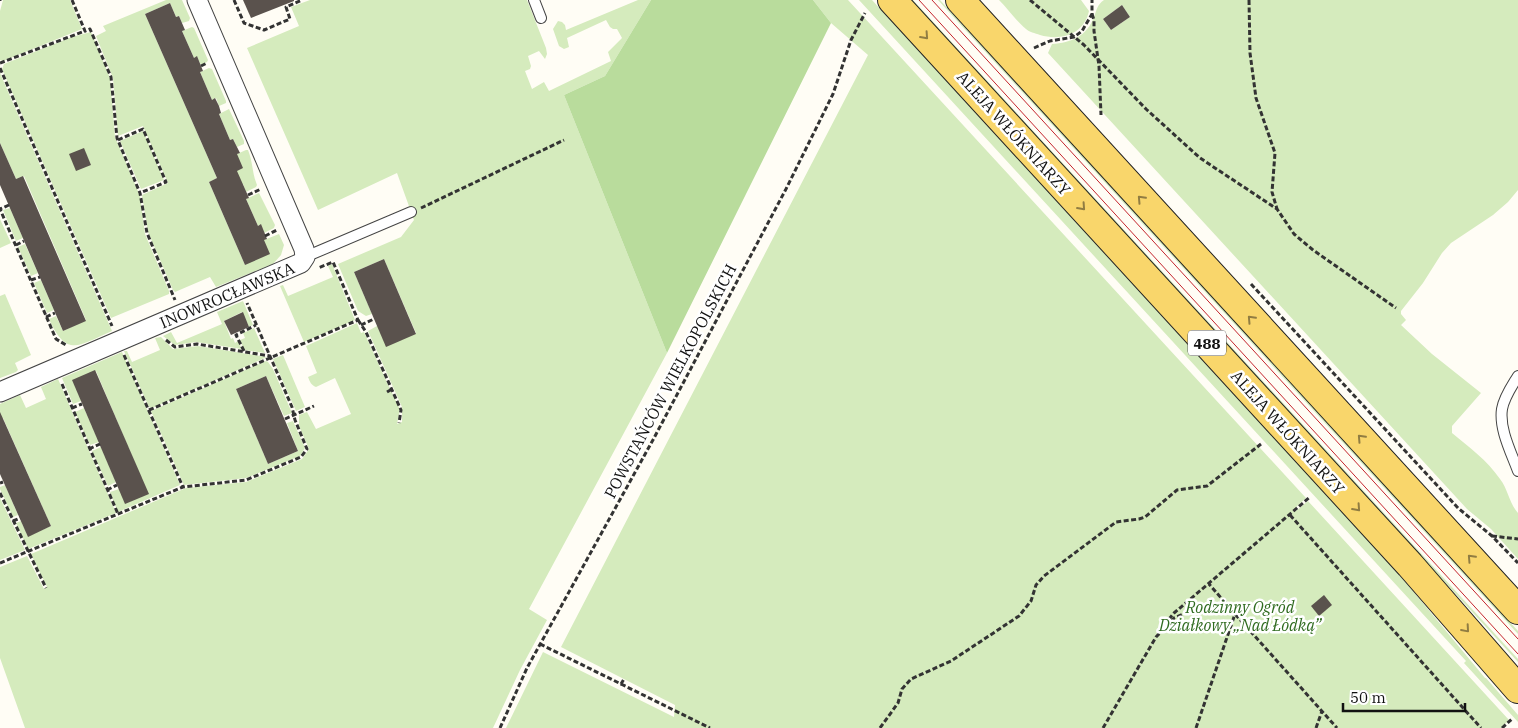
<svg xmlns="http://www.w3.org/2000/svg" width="1518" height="728" font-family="'IBM Plex Serif',serif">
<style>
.green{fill:#d5ebbd;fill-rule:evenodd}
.forest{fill:#b9dc9c}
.building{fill:#5a524d}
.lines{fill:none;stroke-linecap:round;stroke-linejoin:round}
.service-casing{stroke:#444;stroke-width:12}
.minor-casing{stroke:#444;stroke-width:21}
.primary-casing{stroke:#222;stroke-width:30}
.path{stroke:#333;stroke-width:3;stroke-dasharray:5 2.5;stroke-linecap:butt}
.service{stroke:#fff;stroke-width:10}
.minor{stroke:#fff;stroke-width:19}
.primary{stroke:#f9d66b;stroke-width:28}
.tram{stroke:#c4262e;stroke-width:1}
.oneway{stroke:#917d42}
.labels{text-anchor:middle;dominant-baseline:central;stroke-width:5;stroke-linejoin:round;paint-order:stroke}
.shield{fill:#fff;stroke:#585858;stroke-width:1}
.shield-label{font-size:15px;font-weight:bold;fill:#111}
.street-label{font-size:16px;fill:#111;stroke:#fff}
.park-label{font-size:16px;font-style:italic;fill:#2f6b1f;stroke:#fff}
</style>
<rect width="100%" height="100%" fill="#fffdf5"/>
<g class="green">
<path d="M 3,0 L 70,0 L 82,29 L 3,61 L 0,60 L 0,11 Z"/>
<path d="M 166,0 L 182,0 L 190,18 L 189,21 L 182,23 L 179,16 L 176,17 L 170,3 L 145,14 L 217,178 L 209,182 L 245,265 L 264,240 L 279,234 L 284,245 L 281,255 L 273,264 L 216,287 L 210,277 L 175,292 L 173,290 L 148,232 L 142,195 L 168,183 L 143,126 L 118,136 L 113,78 L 96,36 L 106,31 L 103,26 Z"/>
<path d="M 310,0 L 527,0 L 546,48 L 547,54 L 545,59 L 539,51 L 528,56 L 531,66 L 530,69 L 525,71 L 532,89 L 544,82 L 549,91 L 611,61 L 608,52 L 622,38 L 617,29 L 613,29 L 610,27 L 606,20 L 567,38 L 569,47 L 564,49 L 559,46 L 553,29 L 558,21 L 562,22 L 565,25 L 566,30 L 638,0 L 651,0 L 605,76 L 564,95 L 667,353 L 529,609 L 547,620 L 520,670 L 493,728 L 25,728 L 0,658 L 0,567 L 27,556 L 44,589 L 47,587 L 31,554 L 186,488 L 246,482 L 302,459 L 309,449 L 299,426 L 299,415 L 307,412 L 316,429 L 351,414 L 335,378 L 316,387 C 311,385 310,382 308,377 L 317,373 L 306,346 L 357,323 L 361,333 L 364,332 L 390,389 L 387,392 L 391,391 L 400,409 L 397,424 L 402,422 L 402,407 L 368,331 L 377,326 L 416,333 L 384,259 L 354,272 L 372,314 L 366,316 L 358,311 L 338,264 L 401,237 L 414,220 L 397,173 L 318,210 L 247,48 L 299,26 L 291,7 Z"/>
<path d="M 813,0 L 848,0 L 1306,498 L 1294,509 L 1296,511 L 1308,501 L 1509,720 L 1501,728 L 506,728 L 543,652 L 674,717 L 675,705 L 561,647 L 868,55 L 831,23 Z"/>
<path d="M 859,0 L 872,0 L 1403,579 L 1485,678 L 1486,678 L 1518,715 L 1518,722 L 1464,663 L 1466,661 Z"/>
<path d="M 911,0 L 913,0 L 1518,659 L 1518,662 Z"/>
<path d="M 938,0 L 940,0 L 1518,631 L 1518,634 Z"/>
<path d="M 999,0 L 1081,0 L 1089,11 C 1084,35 1060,41 1040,35 C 1035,33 1029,32 1026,29 C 1016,21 1008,9 999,0 Z"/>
<path d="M 1104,0 L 1518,0 L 1518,190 L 1508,202 L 1493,215 L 1451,243 L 1442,253 L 1423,283 L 1401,311 L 1401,314 L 1406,320 L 1401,325 L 1432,354 L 1481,393 L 1452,426 L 1452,433 C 1469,447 1487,460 1500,479 C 1508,489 1509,503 1518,513 L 1518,559 L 1491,529 L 1467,509 L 1048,53 L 1052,44 C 1071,43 1087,36 1094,17 C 1097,9 1097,5 1104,0 ZM 1122,5 L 1130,17 L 1111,30 L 1103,19 Z"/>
<path d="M 192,27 L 194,28 L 208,60 L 207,62 L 201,65 L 197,57 L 194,58 L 182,31 Z"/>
<path d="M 91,32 L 110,78 L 115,137 L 140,196 L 145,234 L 169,291 L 169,294 L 111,318 L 2,69 L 4,64 L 72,37 Z"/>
<path d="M 209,68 L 212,69 L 226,101 L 226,103 L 219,106 L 216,98 L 212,100 L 200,72 Z"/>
<path d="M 0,73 L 112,331 C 79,345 67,359 49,319 L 56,316 L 63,331 L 86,320 L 24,176 L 16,179 L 0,143 Z"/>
<path d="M 229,109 L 244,141 L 244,144 L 237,147 L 233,139 L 230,140 L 219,114 Z"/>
<path d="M 143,131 L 164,180 L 141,189 L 120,141 Z"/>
<path d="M 246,150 L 248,150 C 253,162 252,173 257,185 L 256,187 L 246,192 L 243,184 L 240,185 L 234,172 L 237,154 Z"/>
<path d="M 259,193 L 275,225 L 274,228 L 264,233 L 261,225 L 258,226 L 246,199 Z"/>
<path d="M 10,208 L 23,238 L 16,241 L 3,210 Z"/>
<path d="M 0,219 L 11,243 L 0,248 Z"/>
<path d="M 25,244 L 38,273 L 31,276 L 18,247 Z"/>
<path d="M 332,264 L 355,320 L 304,342 L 280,286 L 283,285 L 288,296 L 333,277 L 328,266 Z"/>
<path d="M 41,280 L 54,310 L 47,313 L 34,283 Z"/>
<path d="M 5,294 L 31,355 L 15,363 L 18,370 L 16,372 L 0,378 L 0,296 Z"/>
<path d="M 243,301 L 253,325 L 249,327 L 242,312 L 224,321 L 231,339 L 233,338 L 235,343 L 238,341 L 242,349 L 196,342 L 175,345 L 163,336 L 171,332 L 177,343 L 222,324 L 217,312 Z"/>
<path d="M 254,328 L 265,353 L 244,350 L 240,340 L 245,338 L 243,333 Z"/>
<path d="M 161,337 L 173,349 L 198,346 L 267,357 L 152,408 L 149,407 L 124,351 L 127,351 L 132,362 L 160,350 L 155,338 Z"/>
<path d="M 122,352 L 180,485 L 118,512 L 110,492 L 119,489 L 148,494 L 96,371 L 81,401 L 73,404 L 62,378 Z"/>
<path d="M 283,355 L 305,407 L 296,411 L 273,359 Z"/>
<path d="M 266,361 L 268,362 L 273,369 L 292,413 L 284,416 L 266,376 L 236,389 L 268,464 L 298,451 L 287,423 L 293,421 L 305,448 L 300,456 L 246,478 L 184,485 L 151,411 Z"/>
<path d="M 58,379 L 116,513 L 28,549 L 16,523 L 21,521 L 28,536 L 51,526 L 3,418 L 0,419 L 0,404 L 20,395 L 26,408 L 46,399 L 41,387 Z"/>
<path d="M 84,408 L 99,442 L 90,445 L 75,412 Z"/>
<path d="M 101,447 L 116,482 L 108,486 L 92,451 Z"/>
<path d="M 5,485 L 18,515 L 13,517 L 0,489 L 0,487 Z"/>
<path d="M 0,498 L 25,550 L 0,560 Z"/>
</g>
<path class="forest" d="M 651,0 L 813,0 L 831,23 L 667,353 L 564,95 L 605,76 Z"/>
<g class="building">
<path d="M 243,0 L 294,0 L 294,1 L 251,18 Z"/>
<path d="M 170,3 L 176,17 L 179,16 L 185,30 L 182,31 L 194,58 L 197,56 L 203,71 L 200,72 L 212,100 L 215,98 L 219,106 L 221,113 L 219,114 L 230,140 L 233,139 L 240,153 L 237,154 L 243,168 L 237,171 L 249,198 L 246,199 L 258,226 L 261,224 L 267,239 L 264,240 L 270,254 L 245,265 L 209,182 L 217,178 L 145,14 Z"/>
<path d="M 1122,5 L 1130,17 L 1111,30 L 1103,19 Z"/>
<path d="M 0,143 L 16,179 L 23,176 L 86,321 L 63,331 L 0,185 Z"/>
<path d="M 84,148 L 91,165 L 76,171 L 69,154 Z"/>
<path d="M 384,259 L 416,334 L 386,347 L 354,272 Z"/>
<path d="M 243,312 L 249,327 L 231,335 L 224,321 Z"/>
<path d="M 95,370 L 149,494 L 125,504 L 72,380 Z"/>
<path d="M 266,376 L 298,451 L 268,464 L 236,389 Z"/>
<path d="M 0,412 L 51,526 L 28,537 L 0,474 Z"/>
<path d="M 1324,595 L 1332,605 L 1319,616 L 1311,606 Z"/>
</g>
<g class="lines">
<g class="service-casing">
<g id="service">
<path d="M 534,0 L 541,18"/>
<path d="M 305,257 L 411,212"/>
<path d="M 1518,376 C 1512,386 1504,397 1502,409 C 1499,429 1511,452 1518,471"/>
</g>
</g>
<g class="minor-casing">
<path id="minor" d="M 0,392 L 301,263 L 305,257 L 304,249 L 197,0"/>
</g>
<g class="primary-casing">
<g id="primary">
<path d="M 892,0 L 1410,565 L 1518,689"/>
<path d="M 960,0 L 1518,610"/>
</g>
</g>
<g class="path">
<path d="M 72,0 L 85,31 L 90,29 L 111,77 L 117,138 L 140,193 L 147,233 L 175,300"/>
<path d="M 234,0 L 244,23 L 264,30 L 290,19 L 286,7 L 302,0"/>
<path d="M 1030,0 L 1084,45 L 1146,109 L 1200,158 L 1277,209 L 1294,234 L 1313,250 L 1396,308"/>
<path d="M 1249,0 L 1250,53 L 1256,98 L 1275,153 L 1272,192 L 1277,209"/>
<path d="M 0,1 L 0,0"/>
<path d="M 1092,14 L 1094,20 L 1094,31 L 1099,66 L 1101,115"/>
<path d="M 1034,48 L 1050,41 L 1074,37 L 1082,31 L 1092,14 L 1092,0"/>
<path d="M 0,63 L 85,31"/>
<path d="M 201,66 L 207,63"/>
<path d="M 0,68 L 112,326"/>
<path d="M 118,140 L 143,129 L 166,182 L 140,193"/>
<path d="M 248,195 L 261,189"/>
<path d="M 9,205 L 0,209 L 56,339 L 66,345"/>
<path d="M 421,208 L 564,140"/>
<path d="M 265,236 L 277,230"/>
<path d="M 16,245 L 24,241"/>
<path d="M 31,280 L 40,277"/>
<path d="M 1251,284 L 1458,508 L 1492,536 L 1518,563"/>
<path d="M 46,317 L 55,313"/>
<path d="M 358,320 L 366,332 L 401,410 L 399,423"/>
<path d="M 361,325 L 374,319"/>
<path d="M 166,340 L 175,347 L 197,344 L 270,356"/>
<path d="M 244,351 L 236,335 L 256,325"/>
<path d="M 124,355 L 183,487"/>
<path d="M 62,384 L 118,514"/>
<path d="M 387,392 L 392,389"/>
<path d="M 72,408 L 82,404"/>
<path d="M 149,410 L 358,320 L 333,262 L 318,268"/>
<path d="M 285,419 L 314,406"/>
<path d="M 89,449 L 100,444"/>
<path d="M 0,483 L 3,482"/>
<path d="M 107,490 L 117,485"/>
<path d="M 0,493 L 46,588"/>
<path d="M 1290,515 L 1481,728"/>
<path d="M 13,521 L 20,518"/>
<path d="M 1492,536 L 1518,539"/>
<path d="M 0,563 L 183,487 L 246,480 L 301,457 L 307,449 L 295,420 L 292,407 L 247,303"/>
<path d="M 1164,625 L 1174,613 L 1310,497"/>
<path d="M 540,644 L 621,684 L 624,679"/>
<path d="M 621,684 L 710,728"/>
<path d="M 500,728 L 527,668 L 654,438 L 786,189 L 833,94 L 851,40 L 865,13"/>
<path d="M 880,728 L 898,703 L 902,689 L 911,679 L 951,661 L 1019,616 L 1031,601 L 1036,585 L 1044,576 L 1116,522 L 1139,519 L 1145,517 L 1177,490 L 1207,486 L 1261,444"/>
<path d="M 1103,728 L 1156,637 L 1174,618 L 1193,610 L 1215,609 L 1235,614 L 1337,728"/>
<path d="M 1196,728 L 1235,614 L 1209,584"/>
<path d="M 1316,728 L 1322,711"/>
<path d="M 1502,728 L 1512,719"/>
</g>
<use href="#service" class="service"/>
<use href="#minor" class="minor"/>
<use href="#primary" class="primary"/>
<g class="tram">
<path d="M 919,0 L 1518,654"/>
<path d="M 932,0 L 1518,639"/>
</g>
</g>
<defs><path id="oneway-chevron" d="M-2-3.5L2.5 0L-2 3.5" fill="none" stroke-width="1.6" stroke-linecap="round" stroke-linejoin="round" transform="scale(1.25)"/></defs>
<g class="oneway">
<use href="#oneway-chevron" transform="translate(925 36) rotate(48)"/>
<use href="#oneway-chevron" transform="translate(1141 199) rotate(-133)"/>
<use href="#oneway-chevron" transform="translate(1082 207) rotate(48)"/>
<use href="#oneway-chevron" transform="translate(1251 319) rotate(-133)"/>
<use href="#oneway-chevron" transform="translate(1361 438) rotate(-133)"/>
<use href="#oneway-chevron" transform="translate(1357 508) rotate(48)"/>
<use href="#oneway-chevron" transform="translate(1471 558) rotate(-133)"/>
<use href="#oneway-chevron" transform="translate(1466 629) rotate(49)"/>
</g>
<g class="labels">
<rect class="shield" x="1188" y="330.5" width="38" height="25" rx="4"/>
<g class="shield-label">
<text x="1207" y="343">488</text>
</g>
<g class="street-label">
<text transform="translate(1014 133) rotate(48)">ALEJA WŁÓKNIARZY</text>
<text transform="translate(227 295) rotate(-23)">INOWROCŁAWSKA</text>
<text transform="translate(670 381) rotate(-62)">POWSTAŃCÓW WIELKOPOLSKICH</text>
<text transform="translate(1288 432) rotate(48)">ALEJA WŁÓKNIARZY</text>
</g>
<g class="park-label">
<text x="1240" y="607">Rodzinny Ogród<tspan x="1240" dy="18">Działkowy „Nad Łódką”</tspan></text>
</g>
</g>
<path d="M1343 703v8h122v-8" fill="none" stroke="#111111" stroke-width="2.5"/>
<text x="1350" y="703" font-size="15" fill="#111111" stroke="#ffffff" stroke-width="4" paint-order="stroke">50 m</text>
</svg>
